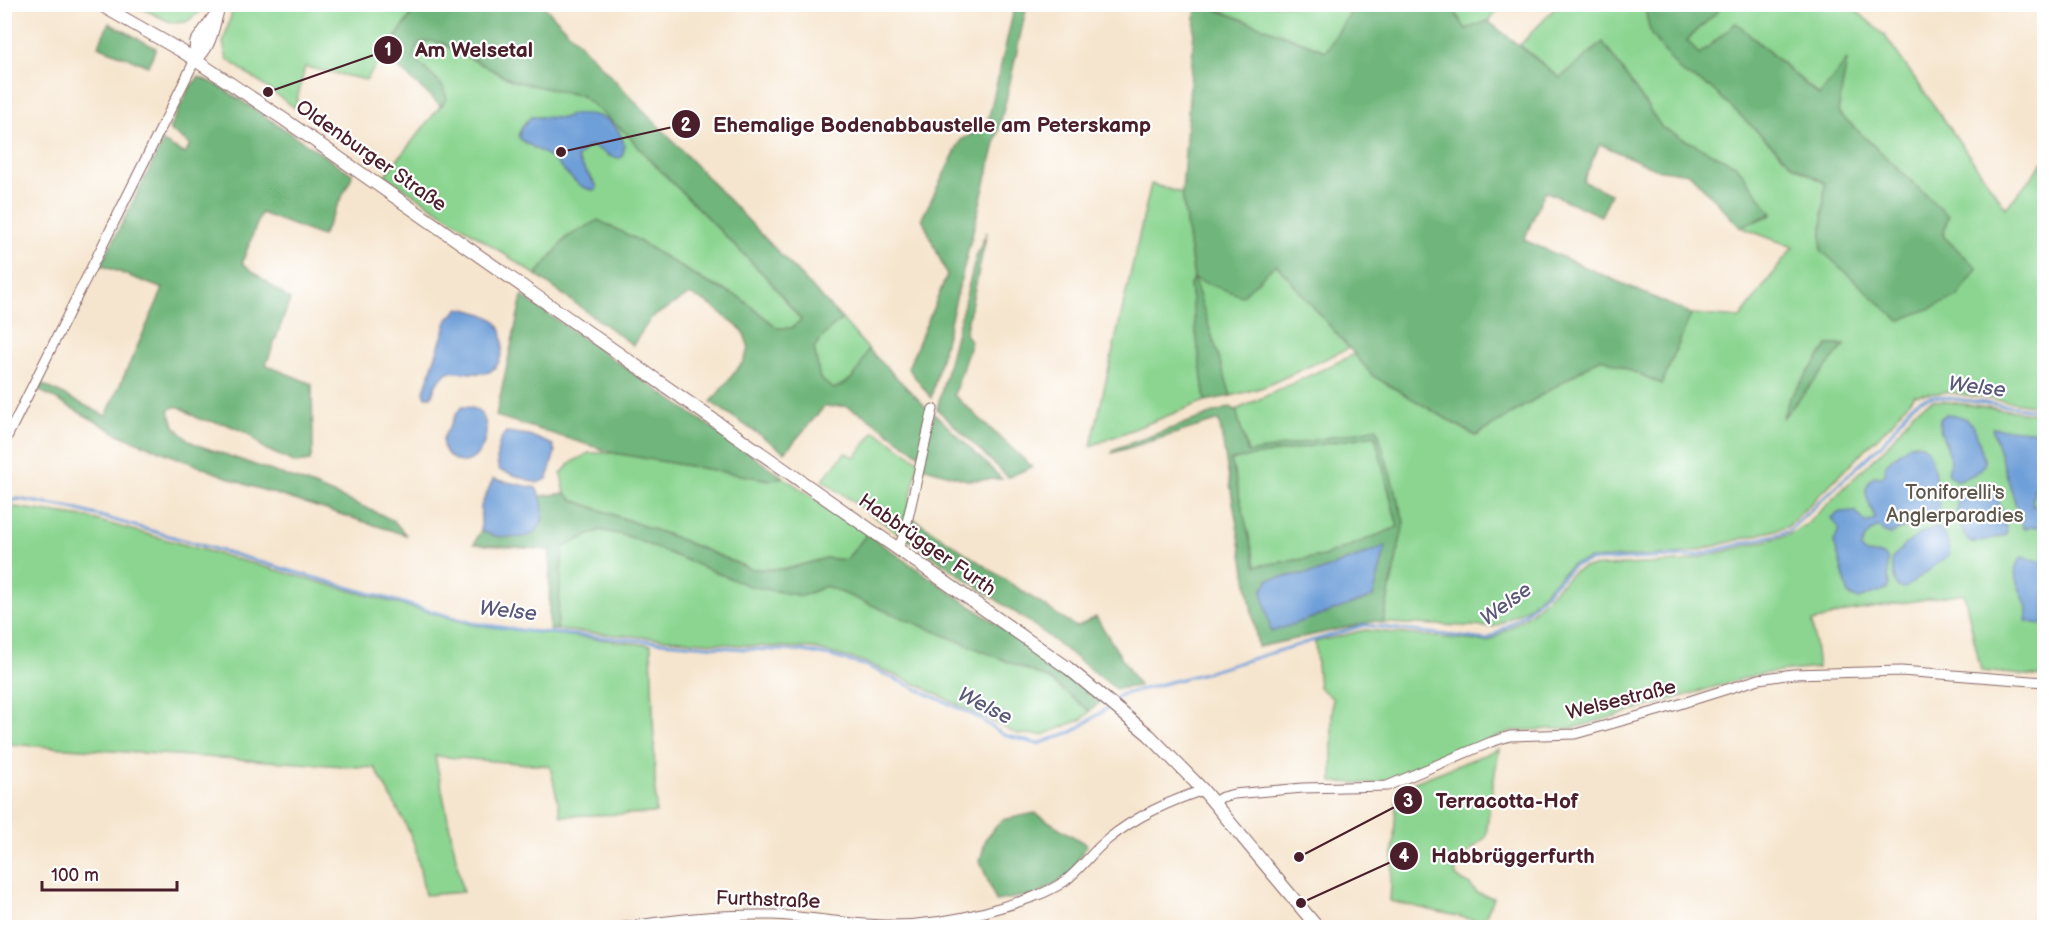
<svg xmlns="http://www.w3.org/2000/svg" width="2049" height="932" font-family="'Balsamiq Sans',sans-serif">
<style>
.green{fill:#8bd591;stroke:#6a7a5e;stroke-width:1.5;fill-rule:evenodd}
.forest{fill:#70b67b;stroke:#5d6a53;stroke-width:1.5;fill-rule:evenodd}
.water{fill:#6e9fd8;stroke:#5c5f82;stroke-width:1.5}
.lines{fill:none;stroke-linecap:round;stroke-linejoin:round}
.stream{stroke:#6e9fd8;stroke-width:3}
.minor-casing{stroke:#866464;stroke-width:11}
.tertiary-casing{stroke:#866464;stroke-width:14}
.minor{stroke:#fff;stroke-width:9}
.tertiary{stroke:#fff;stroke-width:12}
.labels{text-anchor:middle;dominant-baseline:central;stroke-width:4.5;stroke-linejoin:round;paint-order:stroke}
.street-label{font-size:20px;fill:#4a1f2b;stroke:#fff}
.park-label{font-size:20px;fill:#5e564a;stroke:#fff}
.water-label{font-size:21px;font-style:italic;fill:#5a5979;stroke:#fff}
.leader{fill:none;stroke:#4a1f2b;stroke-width:2}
.callout-dot{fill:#4a1f2b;stroke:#fff;stroke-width:2}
.mark-label{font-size:18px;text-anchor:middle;font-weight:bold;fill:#fff}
.callout-label{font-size:21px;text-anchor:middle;font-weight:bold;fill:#4a1f2b;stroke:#fff;stroke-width:4.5;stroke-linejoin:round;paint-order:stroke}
</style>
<rect width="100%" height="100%" fill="#fff"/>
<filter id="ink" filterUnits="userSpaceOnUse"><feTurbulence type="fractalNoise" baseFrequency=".0167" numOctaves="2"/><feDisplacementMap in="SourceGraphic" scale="12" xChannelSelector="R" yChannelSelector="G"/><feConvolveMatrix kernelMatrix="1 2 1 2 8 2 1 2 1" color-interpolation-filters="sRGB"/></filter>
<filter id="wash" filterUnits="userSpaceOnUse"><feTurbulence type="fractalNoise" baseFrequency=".008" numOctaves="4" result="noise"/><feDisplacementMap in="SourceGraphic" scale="24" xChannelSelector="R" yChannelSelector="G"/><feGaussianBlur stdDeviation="1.35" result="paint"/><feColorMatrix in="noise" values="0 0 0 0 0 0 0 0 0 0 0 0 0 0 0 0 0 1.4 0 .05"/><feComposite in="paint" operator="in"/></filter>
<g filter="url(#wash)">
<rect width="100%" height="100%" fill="#f6e5ce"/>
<g class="green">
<path d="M 135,5 L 206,4 L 206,5 L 205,8 L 186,22 L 172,23 Z"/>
<path d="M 234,5 L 234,4 L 418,5 L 366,80 L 305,67 L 295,108 L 227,59 L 223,43 Z"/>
<path d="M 1204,5 L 1355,5 L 1326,51 Z"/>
<path d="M 1450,5 L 1503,5 L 1488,21 L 1466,30 Z"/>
<path d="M 1558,5 L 1644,5 L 1651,35 L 1681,72 L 1710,87 L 1794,166 L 1825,183 L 1821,250 L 1977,268 L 1943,236 L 1948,216 L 1838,112 L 1846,61 L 1820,96 L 1736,23 L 1699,55 L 1687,40 L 1719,9 L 1715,5 L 1850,5 L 1885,36 L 2006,208 L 2044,161 L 2044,407 L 1947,392 L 1914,395 L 1892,423 L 1787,527 L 1688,553 L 1590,559 L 1571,565 L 1528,608 L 1494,627 L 1383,623 L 1404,522 L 1377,429 L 1248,453 L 1236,410 L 1355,354 L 1373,376 L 1476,436 L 1601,358 L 1662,383 L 1691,314 L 1740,318 L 1793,247 L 1740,227 L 1772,215 L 1737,166 L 1662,128 L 1603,42 L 1560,78 L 1520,45 ZM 1828,345 L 1844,345 L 1783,417 Z"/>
<path d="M 430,41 L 442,43 L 513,81 L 582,95 L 627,134 L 648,158 L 769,280 L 801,320 L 792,328 L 778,328 L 739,297 L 706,282 L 632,237 L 567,237 L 536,275 L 385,175 L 446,99 L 443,87 L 415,60 L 414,52 L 419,43 ZM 574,114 L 610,157 L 601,149 L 591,146 L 583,151 L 577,159 L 597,186 L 580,184 L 551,158 L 518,135 L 526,121 L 540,117 L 563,118 Z"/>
<path d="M 1151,184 L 1182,193 L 1194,279 L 1276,264 L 1349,348 L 1264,387 L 1231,396 L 1193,279 L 1190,285 L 1205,401 L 1091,446 Z"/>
<path d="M 842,319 L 868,349 C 858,371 857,379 834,389 L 820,379 L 814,348 L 826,333 Z"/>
<path d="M 1933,400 L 2044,415 L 2044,677 L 1981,671 L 1964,593 L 1846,612 L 1812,622 L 1818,668 L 1759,674 L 1574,728 L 1511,731 L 1385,784 L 1332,782 L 1332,698 L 1319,687 L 1315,642 L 1365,630 L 1488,642 L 1530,614 L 1572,573 L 1584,567 L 1683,562 L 1788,535 L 1806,525 L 1888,445 L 1914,411 Z"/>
<path d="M 875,431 L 919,461 L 905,519 L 898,533 L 822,480 L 845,453 L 855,457 Z"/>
<path d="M 1375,435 L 1398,528 L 1324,556 L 1256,566 L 1230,460 Z"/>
<path d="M 589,453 L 614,453 L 770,480 L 783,477 L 867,534 L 846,560 L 826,558 L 787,569 L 751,569 L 674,537 L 573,500 L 565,493 L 561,474 L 570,463 Z"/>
<path d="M 14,507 L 85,517 L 474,625 L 651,645 L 656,813 L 561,816 L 550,766 L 435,756 L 463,892 L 425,895 L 415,846 L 406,825 L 375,768 L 5,744 L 4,510 Z"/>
<path d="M 600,530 L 627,536 L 802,596 L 826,586 L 1047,678 L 1090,711 L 1083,719 L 1043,735 L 1017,734 L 918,685 L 862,661 L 810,648 L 753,646 L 557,630 L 563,547 Z"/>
<path d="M 1499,749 L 1489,808 L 1486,837 L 1455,864 L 1456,877 L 1469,884 L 1477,893 L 1494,898 L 1483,922 L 1390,901 L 1397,789 Z"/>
</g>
<g class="forest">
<path d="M 418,5 L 543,5 L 842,319 L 826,333 L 814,348 L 820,379 L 834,389 C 857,379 858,371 868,349 L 930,411 L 920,455 L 864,415 L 845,406 L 824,407 L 785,452 L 711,402 L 743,362 L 749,348 L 743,331 L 712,306 L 690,294 L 651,318 L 633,345 L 536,275 L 567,237 L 598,220 L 632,237 L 706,282 L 739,297 L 778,328 L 792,328 L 801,320 L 769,280 L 648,158 L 627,134 L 582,96 L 513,81 L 442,43 L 430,41 L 419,43 L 414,52 L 415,59 L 443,87 L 447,99 L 441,106 L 384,55 Z"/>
<path d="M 1015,5 L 1027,5 L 1007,96 L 931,398 L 908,368 L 947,275 L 922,218 L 961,140 L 987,125 Z"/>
<path d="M 1196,5 L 1204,5 L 1326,51 L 1355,5 L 1450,5 L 1466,29 L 1488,21 L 1560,78 L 1603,42 L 1662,128 L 1737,166 L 1772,214 L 1740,227 L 1690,174 L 1655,169 L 1600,144 L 1583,181 L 1611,194 L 1601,216 L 1545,191 L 1524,240 L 1691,314 L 1662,384 L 1601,358 L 1476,436 L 1373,376 L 1276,264 L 1242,296 L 1194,279 L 1231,396 L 1205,401 L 1190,285 L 1194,278 L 1182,193 Z"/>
<path d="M 1644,5 L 1715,5 L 1720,9 L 1687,40 L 1699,55 L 1736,23 L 1819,96 L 1847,60 L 1838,112 L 1948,216 L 1943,236 L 1977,268 L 1958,297 L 1899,321 L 1821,250 L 1825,183 L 1794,166 L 1710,87 L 1681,72 L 1651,35 Z"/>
<path d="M 109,23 L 156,48 L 148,66 L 98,46 Z"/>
<path d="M 199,77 L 219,86 L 352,174 L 351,179 L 322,236 L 261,213 L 242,263 L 290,300 L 266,365 L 312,384 L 313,448 L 310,461 L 296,463 L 265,449 L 247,433 L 226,424 L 199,419 L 180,407 L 174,407 L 169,410 C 172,426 181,435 195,444 L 312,485 L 380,514 L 394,521 L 406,535 L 247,485 L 122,436 L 39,390 L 42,384 L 106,416 L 163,289 L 101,265 L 163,142 L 185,154 L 190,145 L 169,129 L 190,87 Z"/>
<path d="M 987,232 L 965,334 L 971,342 L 954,395 L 1032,467 L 1008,477 L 937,409 L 976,257 Z"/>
<path d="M 522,296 L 783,477 L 770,480 L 614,453 L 496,416 Z"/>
<path d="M 1828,345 L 1845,345 L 1782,419 L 1789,399 Z"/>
<path d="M 1230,407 L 1236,410 L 1248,453 L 1377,428 L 1404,522 L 1383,623 L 1376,621 L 1258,647 L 1219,420 L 1112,453 L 1114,449 ZM 1375,435 L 1398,527 L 1324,556 L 1256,566 L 1231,460 ZM 1386,546 L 1271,631 L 1269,579 L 1318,572 Z"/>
<path d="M 934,413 L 1002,479 L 967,480 L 922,467 Z"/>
<path d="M 565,493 L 573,500 L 674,537 L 751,569 L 787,569 L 826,558 L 846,560 L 867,534 L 1057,666 L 1100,702 L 1090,711 L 1047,678 L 826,586 L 802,596 L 749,586 L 627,536 L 600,530 L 563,547 L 557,630 L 549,630 L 550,550 L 474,544 L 481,530 C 493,539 511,537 526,536 L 543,519 L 541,496 Z"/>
<path d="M 913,518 L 1076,627 L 1096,617 L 1139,686 L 1116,689 L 1032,624 L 907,539 Z"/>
<path d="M 1035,813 L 1087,845 L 1070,875 L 1039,894 L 996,901 L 980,861 L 986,838 L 1002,820 Z"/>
</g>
<g class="water">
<path d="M 574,114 C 582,114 591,113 598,116 C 615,120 630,142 621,158 C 607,157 603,150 591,146 L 583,151 L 577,159 L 597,187 L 596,190 C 578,191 564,168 551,158 C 541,151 529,146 519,138 L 521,129 L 531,117 L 563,118 Z"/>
<path d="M 459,308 C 471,310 486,313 495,321 C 507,332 505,365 489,372 C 480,376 459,370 447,372 L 437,383 L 431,397 L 426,397 L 424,391 L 448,319 Z"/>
<path d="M 462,407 C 503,405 485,471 457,461 C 449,458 441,448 443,439 C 444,435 448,430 450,426 C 454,419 455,413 462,407 Z"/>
<path d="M 1946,414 C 1981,416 1975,436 1985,462 C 1981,474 1967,477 1956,481 L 1948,474 C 1949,467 1951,461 1949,454 C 1947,442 1937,431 1940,419 Z"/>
<path d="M 1992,428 L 2044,432 L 2044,488 L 2034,489 L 2032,506 L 2044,504 L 2044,526 L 2023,528 Z"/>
<path d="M 506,432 L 529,435 L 553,445 L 555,452 L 547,479 L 537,483 L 499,470 C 495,458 497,441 506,432 Z"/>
<path d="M 1910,444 C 1915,444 1921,444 1924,446 C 1935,453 1936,492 1940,506 L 1936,513 L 1891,534 L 1884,533 L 1878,527 C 1870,531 1862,540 1861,549 L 1866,553 L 1884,555 L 1887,558 L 1889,585 L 1887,589 L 1859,599 L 1849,595 L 1834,542 L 1839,529 L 1831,518 L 1840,512 L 1855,511 L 1866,523 L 1875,519 C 1870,502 1858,491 1874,476 L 1882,477 L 1885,474 L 1885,465 Z"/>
<path d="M 493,479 L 536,488 C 544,500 547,521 535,532 C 525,541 491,538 481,530 L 481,506 Z"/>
<path d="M 1977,486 C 2002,491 2002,511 2007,532 L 2006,535 L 1973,543 L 1967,540 C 1957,522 1947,489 1977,486 Z"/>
<path d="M 1937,527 C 1947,536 1949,542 1949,555 L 1905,588 L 1898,587 L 1895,582 L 1891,560 C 1902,547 1920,530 1937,527 Z"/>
<path d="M 1386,546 L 1373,597 L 1271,632 L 1262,591 L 1269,579 L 1318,572 Z"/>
<path d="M 2022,557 L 2044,562 L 2044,625 L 2026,621 C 2027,615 2028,608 2025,602 C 2019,587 2008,571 2022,557 Z"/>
</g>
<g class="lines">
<g class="stream">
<path d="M 4,504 L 18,499 L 72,508 L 473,623 L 528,631 L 744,649 L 803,651 L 830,656 L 864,665 L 882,673 L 975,716 L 1004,735 L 1038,744 L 1074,731 L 1109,707"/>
<path d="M 1113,702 L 1120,695 L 1208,672 L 1365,625 L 1487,640 L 1527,612 L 1573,566 L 1590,561 L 1694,556 L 1787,532 L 1883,443 L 1911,406 L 1920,400 L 1934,396 L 2044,411"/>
</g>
</g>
</g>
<g filter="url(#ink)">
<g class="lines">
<g class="minor-casing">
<g id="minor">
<path d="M 4,443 L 195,60"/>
<path d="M 897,548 L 902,540 L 908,518 L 933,409"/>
<path d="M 1214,802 L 1222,797 L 1234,794 L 1303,788 L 1387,786 L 1491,742 L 1510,736 L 1575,734 L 1664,709 L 1759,679 L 1793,674 L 1901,671 L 2044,682"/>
<path d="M 619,928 C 670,919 721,914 773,915 C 812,917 851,925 891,925 C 922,925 955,920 985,912 C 1011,904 1042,897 1065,881 C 1081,869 1092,852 1107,840 C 1136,816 1168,802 1203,790"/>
</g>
</g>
<g class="tertiary-casing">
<g id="tertiary">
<path d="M 99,4 L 183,52 L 285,120 L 1068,668 L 1149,735 L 1203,790 L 1318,928"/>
<path d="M 195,60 C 213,45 212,24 220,4"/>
<path d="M 195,60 L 196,43 L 214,17"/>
</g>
</g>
<use href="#minor" class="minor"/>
<use href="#tertiary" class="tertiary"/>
</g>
</g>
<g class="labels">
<g class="street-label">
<text transform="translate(371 156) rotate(35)">Oldenburger Straße</text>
<text transform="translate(927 545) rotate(35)">Habbrügger Furth</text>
<text transform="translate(1621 700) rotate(-14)">Welsestraße</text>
<text transform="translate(768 900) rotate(2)">Furthstraße</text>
</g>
<g class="park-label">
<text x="1955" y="493">Toniforelli's<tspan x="1955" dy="23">Anglerparadies</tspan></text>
</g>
<g class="water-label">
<text transform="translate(1977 387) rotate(7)">Welse</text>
<text transform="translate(1506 604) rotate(-36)">Welse</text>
<text transform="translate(508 611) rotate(6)">Welse</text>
<text transform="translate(985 706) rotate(27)">Welse</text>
</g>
</g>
<path class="leader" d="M268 92L388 50M561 152L686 124M1299 857L1408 800M1301 903L1404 856"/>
<g class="callout-dot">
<circle cx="268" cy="92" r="6"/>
<circle cx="561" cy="152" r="6"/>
<circle cx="1299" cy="857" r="6"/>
<circle cx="1301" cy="903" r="6"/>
<circle cx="388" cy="50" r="15"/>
<circle cx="686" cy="124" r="15"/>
<circle cx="1408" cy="800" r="15"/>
<circle cx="1404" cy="856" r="15"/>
</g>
<g class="mark-label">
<text x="388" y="56">1</text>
<text x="686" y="131">2</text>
<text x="1408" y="807">3</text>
<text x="1404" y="862">4</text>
</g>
<g class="callout-label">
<text x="474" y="57">Am Welsetal</text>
<text x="932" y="132">Ehemalige Bodenabbaustelle am Peterskamp</text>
<text x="1507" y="808">Terracotta-Hof</text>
<text x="1513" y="863">Habbrüggerfurth</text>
</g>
<rect width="2049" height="932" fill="none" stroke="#fff" stroke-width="24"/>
<path d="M42 881v9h135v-9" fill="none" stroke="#4a1f2b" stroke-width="3"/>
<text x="51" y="881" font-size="18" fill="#4a1f2b" stroke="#ffffff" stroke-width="4.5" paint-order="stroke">100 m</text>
</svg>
